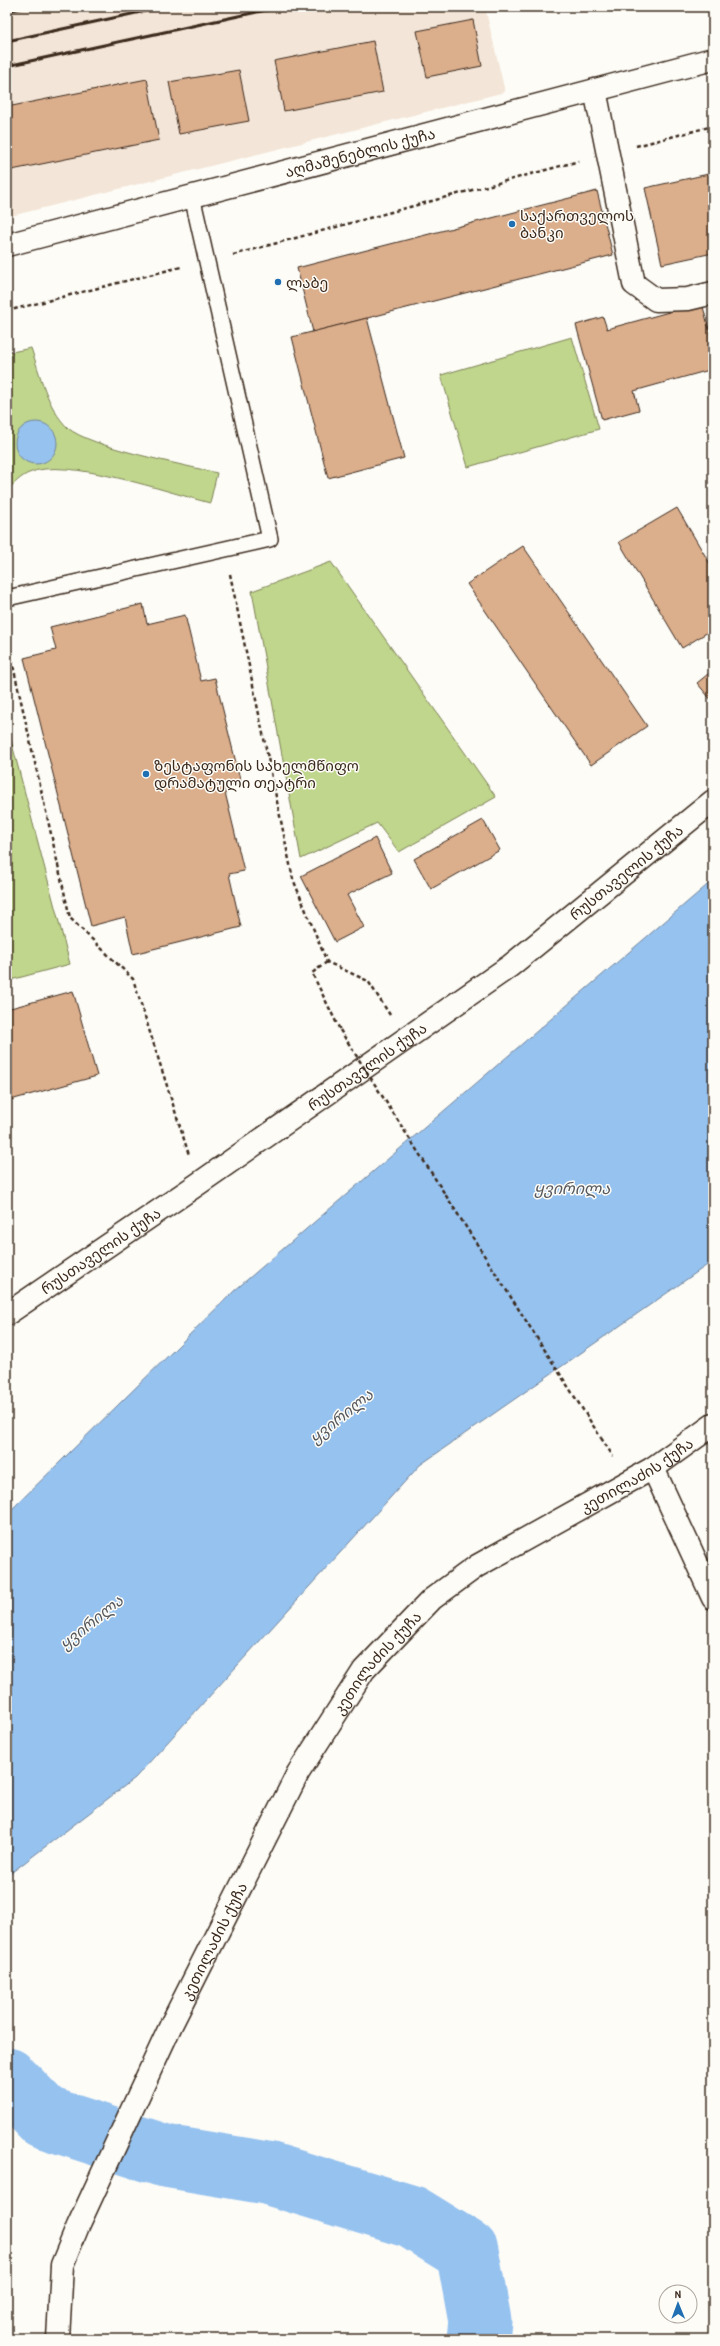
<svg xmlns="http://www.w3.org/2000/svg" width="720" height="2346" font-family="'Patrick Hand','Noto Sans Georgian',sans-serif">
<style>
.built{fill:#f3e5d7}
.green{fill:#bfd68c;stroke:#7d8055}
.water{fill:#96c2ef;stroke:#72859b}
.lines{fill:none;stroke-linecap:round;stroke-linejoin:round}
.river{stroke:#96c2ef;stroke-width:63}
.building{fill:#dbae8c;stroke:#3b2a1e}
.lane-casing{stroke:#3b2a1e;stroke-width:18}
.street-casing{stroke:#3b2a1e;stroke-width:25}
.secondary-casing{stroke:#3b2a1e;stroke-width:25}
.path{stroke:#3b2a1e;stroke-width:2.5;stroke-dasharray:4 3;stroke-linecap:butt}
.lane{stroke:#fdfcf7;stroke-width:15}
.street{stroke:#fdfcf7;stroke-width:22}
.secondary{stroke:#fdfcf7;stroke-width:22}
.rail{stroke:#3b2a1e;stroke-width:3}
.path-bridge{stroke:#3b2a1e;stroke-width:2.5;stroke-dasharray:4 3;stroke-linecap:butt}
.poi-dot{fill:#1f6fb2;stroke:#fdfcf7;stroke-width:1.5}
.labels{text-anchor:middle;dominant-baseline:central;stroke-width:3;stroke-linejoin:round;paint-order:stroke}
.street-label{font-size:15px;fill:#3b2a1e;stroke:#fdfcf7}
.poi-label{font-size:15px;fill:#3b2a1e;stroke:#fdfcf7;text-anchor:start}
.water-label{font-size:16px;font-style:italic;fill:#56585d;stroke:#fdfcf7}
</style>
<rect width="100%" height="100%" fill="#fdfcf7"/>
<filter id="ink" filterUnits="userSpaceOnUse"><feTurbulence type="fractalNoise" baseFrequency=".025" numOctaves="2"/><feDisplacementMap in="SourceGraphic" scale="8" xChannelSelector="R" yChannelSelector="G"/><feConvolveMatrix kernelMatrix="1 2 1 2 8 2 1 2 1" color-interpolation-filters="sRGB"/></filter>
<g filter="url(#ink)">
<path class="built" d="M 7,7 L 485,7 L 505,92 L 7,217 Z"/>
<g class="green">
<path d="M 572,337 L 599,429 L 468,467 L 441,375 Z"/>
<path d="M 31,348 C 40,374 47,408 68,428 C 89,447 185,465 217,473 L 210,503 C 170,493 64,456 29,473 C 21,476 14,484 7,490 L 7,353 Z"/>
<path d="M 331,562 L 496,797 L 399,852 L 377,823 L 301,859 L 252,591 Z"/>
<path d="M 7,725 L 70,964 L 7,981 Z"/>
</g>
<g class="water">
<circle cx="36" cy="443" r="21"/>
<path d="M 713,880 L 713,1261 L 420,1465 L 135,1778 L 7,1876 L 7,1514 L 234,1291 Z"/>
</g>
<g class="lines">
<path class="river" d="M 7,2079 L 44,2117 L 165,2156 L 267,2173 L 412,2217 L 467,2251 L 480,2321 L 478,2339"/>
</g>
<g class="building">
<path d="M 473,20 L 482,66 L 427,77 L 417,31 Z"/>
<path d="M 373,41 L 383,92 L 284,111 L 274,61 Z"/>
<path d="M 239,70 L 249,121 L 179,134 L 169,82 Z"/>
<path d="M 147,79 L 159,140 L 7,171 L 7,107 Z"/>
<path d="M 713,173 L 713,253 L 662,264 L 645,188 Z"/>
<path d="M 597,191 L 613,255 L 313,332 L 297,268 Z"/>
<path d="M 702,303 L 713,344 L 713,369 L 634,391 L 639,410 L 602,420 L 576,325 L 603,317 L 607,329 Z"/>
<path d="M 367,318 L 404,458 L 328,478 L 292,337 Z"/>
<path d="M 677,508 L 713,569 L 713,629 L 682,648 L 619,542 Z"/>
<path d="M 523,546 L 647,726 L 591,765 L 467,584 Z"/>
<path d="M 143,604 L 147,624 L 185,615 L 201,681 L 215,678 L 241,783 L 224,788 L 244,871 L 229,874 L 241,927 L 133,954 L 125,917 L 91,926 L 24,658 L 56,650 L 50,627 Z"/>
<path d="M 713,670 L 713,702 L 697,683 Z"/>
<path d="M 483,820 L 500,850 L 431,889 L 414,859 Z"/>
<path d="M 375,838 L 392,873 L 347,895 L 364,927 L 335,942 L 301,876 Z"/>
<path d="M 73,991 L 97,1076 L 7,1101 L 7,1009 Z"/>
</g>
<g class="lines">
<g class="lane-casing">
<path id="lane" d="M 7,598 L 270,539 L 192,196"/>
</g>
<g class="street-casing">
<path id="street" d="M 595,90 L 634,284 L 656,300 L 688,299 L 713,293"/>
</g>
<g class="secondary-casing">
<g id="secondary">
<path id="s1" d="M 7,245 L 713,59"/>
<path id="s2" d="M 7,1314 L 198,1184 L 510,966 L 713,801"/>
<path d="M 653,1468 L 713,1598"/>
<path id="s3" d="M 58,2339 L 62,2265 L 78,2226 L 172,2023 L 298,1773 L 364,1670 L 432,1599 L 477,1566 L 653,1468 L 713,1425"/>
</g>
</g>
<g class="path">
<path d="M 636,146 L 713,126"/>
<path d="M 233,255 L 579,161"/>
<path d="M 7,311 L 181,267"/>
<path d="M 230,574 L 293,879 L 327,962 L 368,981 L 390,1015"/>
<path d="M 7,639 L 70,918 L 133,979 L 189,1155"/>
<path d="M 327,962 L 312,973 L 340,1030"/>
<path d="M 601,1438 L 613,1456"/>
</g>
<use href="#lane" class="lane"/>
<use href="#street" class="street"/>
<use href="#secondary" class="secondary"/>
<g class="rail">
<path d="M 7,11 L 26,7"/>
<path d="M 7,41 L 164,7"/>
<path d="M 7,66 L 280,7"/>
</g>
<path class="path-bridge" d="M 340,1030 L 601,1438"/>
</g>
</g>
<g class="poi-dot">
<circle cx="512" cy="224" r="4"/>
<circle cx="278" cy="282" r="4"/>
<circle cx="146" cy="774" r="4"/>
</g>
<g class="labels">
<g class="street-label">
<text stroke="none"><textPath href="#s1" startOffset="365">აღმაშენებლის ქუჩა</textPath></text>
<text stroke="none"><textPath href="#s2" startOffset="761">რუსთაველის ქუჩა</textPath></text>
<text stroke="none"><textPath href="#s2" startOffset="437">რუსთაველის ქუჩა</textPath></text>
<text stroke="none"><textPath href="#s2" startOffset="113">რუსთაველის ქუჩა</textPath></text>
<text stroke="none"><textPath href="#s3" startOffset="1080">კეთილაძის ქუჩა</textPath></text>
<text stroke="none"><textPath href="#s3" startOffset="756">კეთილაძის ქუჩა</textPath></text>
<text stroke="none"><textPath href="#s3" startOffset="432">კეთილაძის ქუჩა</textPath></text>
</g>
<g class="poi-label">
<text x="520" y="215">საქართველოს<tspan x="520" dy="17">ბანკი</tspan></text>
<text x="286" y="282">ლაბე</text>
<text x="154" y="765">ზესტაფონის სახელმწიფო<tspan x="154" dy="17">დრამატული თეატრი</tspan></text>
</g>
<g class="water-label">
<text x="572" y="1188">ყვირილა</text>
<text transform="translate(341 1416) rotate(-39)">ყვირილა</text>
<text transform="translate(91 1622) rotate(-39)">ყვირილა</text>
</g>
</g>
<rect width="720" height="2346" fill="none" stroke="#fdfcf7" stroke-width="24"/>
<rect x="12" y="12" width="696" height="2322" fill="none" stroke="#3b2a1e" stroke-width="1.5" filter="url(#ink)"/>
<g transform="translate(678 2304) rotate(359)"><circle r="19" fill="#fdfcf7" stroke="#afa8a0"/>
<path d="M0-3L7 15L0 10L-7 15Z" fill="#1f6fb2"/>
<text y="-6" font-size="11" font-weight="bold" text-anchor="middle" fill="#3b2a1e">N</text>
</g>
</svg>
